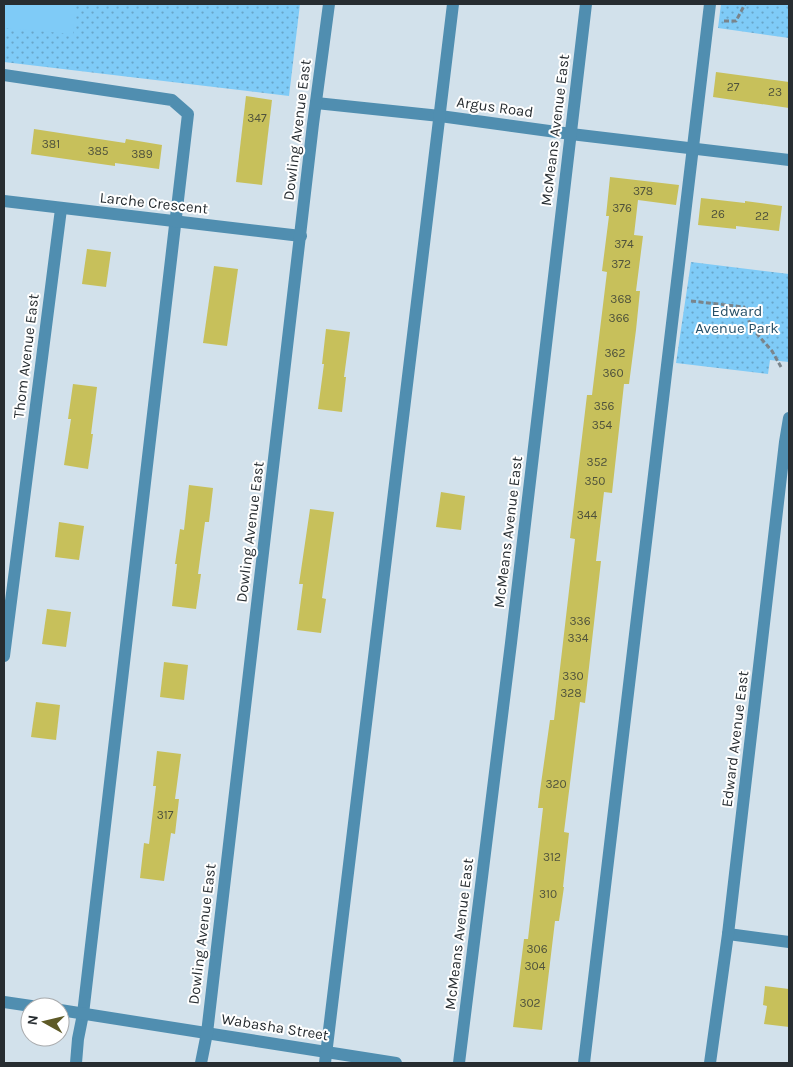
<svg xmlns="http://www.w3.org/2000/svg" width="793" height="1067" font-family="Karla,sans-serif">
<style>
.grass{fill:url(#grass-dots)}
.garden{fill:#7fcbf7}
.building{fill:#c7c05b}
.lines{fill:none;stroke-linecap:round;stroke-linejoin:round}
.path{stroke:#7a848b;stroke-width:3;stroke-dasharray:5 2.5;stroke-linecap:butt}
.minor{stroke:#508eb0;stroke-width:12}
.labels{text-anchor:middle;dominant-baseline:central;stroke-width:4;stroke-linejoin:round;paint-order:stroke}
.number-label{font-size:12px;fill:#4f523c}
.street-label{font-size:15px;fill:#272d31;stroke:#fff}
.park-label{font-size:15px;fill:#265068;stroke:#fff}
</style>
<defs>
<pattern id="grass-dots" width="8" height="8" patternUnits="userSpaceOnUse" patternTransform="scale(1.25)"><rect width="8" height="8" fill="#7fcbf7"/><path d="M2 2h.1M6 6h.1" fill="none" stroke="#68a5c9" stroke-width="1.8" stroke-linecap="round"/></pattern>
</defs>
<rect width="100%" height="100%" fill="#d2e1eb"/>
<g class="grass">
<path d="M 4,4 L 300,4 L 289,96 L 4,62 Z"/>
<path d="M 721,4 L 789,4 L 789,38 L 718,28 Z"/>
<path d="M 691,262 L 789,274 L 789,362 L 770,360 L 768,374 L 676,363 Z"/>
</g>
<path class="garden" d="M 4,4 L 76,4 L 73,34 L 4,28 Z"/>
<g class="building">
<path d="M 716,72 L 789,82 L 789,108 L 713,97 Z"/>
<path d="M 246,96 L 272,100 L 262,185 L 236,182 Z"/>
<path d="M 34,129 L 125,143 L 126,139 L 162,145 L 159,169 L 115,163 L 115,166 L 31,154 Z"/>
<path d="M 610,177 L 679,185 L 676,205 L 638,200 L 634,235 L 643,236 L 636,291 L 640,291 L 636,330 L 629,384 L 624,384 L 612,493 L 604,492 L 596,561 L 601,561 L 595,614 L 585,703 L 580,702 L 564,832 L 569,833 L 563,887 L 564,887 L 559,921 L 555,921 L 542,1030 L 513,1027 L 524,939 L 528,939 L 543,808 L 538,808 L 540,791 L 550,720 L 554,720 L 575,539 L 570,538 L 587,395 L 592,395 L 607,272 L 602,271 L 609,216 L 606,216 Z"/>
<path d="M 701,198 L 745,203 L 745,201 L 782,206 L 779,231 L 736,226 L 736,229 L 698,225 Z"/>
<path d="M 87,249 L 111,252 L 106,287 L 82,284 Z"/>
<path d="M 214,266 L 238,269 L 227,346 L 203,343 Z"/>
<path d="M 326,329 L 350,332 L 344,377 L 346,377 L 342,412 L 318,409 L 324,364 L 322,364 Z"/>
<path d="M 73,384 L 97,387 L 91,434 L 93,434 L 88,469 L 64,465 L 71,419 L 68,419 Z"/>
<path d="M 189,485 L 213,488 L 209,522 L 205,522 L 198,574 L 201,574 L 196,609 L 172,606 L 177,564 L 175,564 L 180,529 L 184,530 Z"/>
<path d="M 441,492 L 465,496 L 461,530 L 436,527 Z"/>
<path d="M 310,509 L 334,512 L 322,598 L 326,599 L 321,633 L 297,630 L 303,584 L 299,584 Z"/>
<path d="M 59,522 L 84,526 L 79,560 L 55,557 Z"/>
<path d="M 47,609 L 71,612 L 66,647 L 42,644 Z"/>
<path d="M 164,662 L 188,665 L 184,700 L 160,697 Z"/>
<path d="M 36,702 L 60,705 L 56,740 L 31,737 Z"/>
<path d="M 157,751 L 181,754 L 175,799 L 179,799 L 175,834 L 171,833 L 164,881 L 140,878 L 144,843 L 149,844 L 156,786 L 153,786 Z"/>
<path d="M 765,986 L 789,989 L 789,1027 L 764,1024 L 767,1006 L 763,1005 Z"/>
</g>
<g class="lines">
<g class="path">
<path d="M 724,21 L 736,21 L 745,4"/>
<path d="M 691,301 L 744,307 L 751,327 L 772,351 L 781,367"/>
</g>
<g class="minor">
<path d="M 4,75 L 172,100 L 188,114 L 83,1014 L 78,1039 L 76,1063"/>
<path d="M 316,103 L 440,116 L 571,134 L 789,160"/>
<path d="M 4,201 L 301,236"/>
<path d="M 4,656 L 61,209"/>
<path d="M 728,934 L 789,942"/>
<path d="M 4,1002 L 38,1007"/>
<path d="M 60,1010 L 396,1063"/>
<path d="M 201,1063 L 207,1033 L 313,124 L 329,4"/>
<path d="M 325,1063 L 453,4"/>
<path d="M 459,1063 L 511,643 L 586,4"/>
<path d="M 584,1063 L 710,4"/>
<path d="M 710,1063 L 728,934 L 785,442 L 789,418"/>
</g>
</g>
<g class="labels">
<g class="number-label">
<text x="733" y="87">27</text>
<text x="775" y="92">23</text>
<text x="257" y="118">347</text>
<text x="51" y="144">381</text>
<text x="98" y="151">385</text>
<text x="142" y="154">389</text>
<text x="643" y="191">378</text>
<text x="622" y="208">376</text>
<text x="718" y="214">26</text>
<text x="762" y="216">22</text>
<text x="624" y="244">374</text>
<text x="621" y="264">372</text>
<text x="621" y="299">368</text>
<text x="619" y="318">366</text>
<text x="615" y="353">362</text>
<text x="613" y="373">360</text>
<text x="604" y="406">356</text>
<text x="602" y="425">354</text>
<text x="597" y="462">352</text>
<text x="595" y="481">350</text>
<text x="587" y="515">344</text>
<text x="580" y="621">336</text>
<text x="578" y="638">334</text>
<text x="573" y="676">330</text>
<text x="571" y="693">328</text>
<text x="556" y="784">320</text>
<text x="165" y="815">317</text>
<text x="552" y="857">312</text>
<text x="548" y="894">310</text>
<text x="537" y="949">306</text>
<text x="535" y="966">304</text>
<text x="530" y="1003">302</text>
</g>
<g class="street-label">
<text transform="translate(495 107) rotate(8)">Argus Road</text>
<text transform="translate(297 130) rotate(-83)">Dowling Avenue East</text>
<text transform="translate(555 130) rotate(-83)">McMeans Avenue East</text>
<text transform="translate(154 203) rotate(6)">Larche Crescent</text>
<text transform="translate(26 356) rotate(-83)">Thom Avenue East</text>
<text transform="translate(250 532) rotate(-83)">Dowling Avenue East</text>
<text transform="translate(508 532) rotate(-83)">McMeans Avenue East</text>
<text transform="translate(735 739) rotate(-83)">Edward Avenue East</text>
<text transform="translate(202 934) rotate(-83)">Dowling Avenue East</text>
<text transform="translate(459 934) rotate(-83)">McMeans Avenue East</text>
<text transform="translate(275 1027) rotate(9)">Wabasha Street</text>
</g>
<g class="park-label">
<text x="737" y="311">Edward<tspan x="737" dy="17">Avenue Park</tspan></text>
</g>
</g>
<rect width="793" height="1067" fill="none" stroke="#272d31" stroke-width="10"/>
<g transform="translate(45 1022) rotate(278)"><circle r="24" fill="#ffffff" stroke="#a9abad"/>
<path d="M0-4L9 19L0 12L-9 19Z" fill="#5e5a27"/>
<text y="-8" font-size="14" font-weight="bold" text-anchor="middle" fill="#272d31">N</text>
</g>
</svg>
